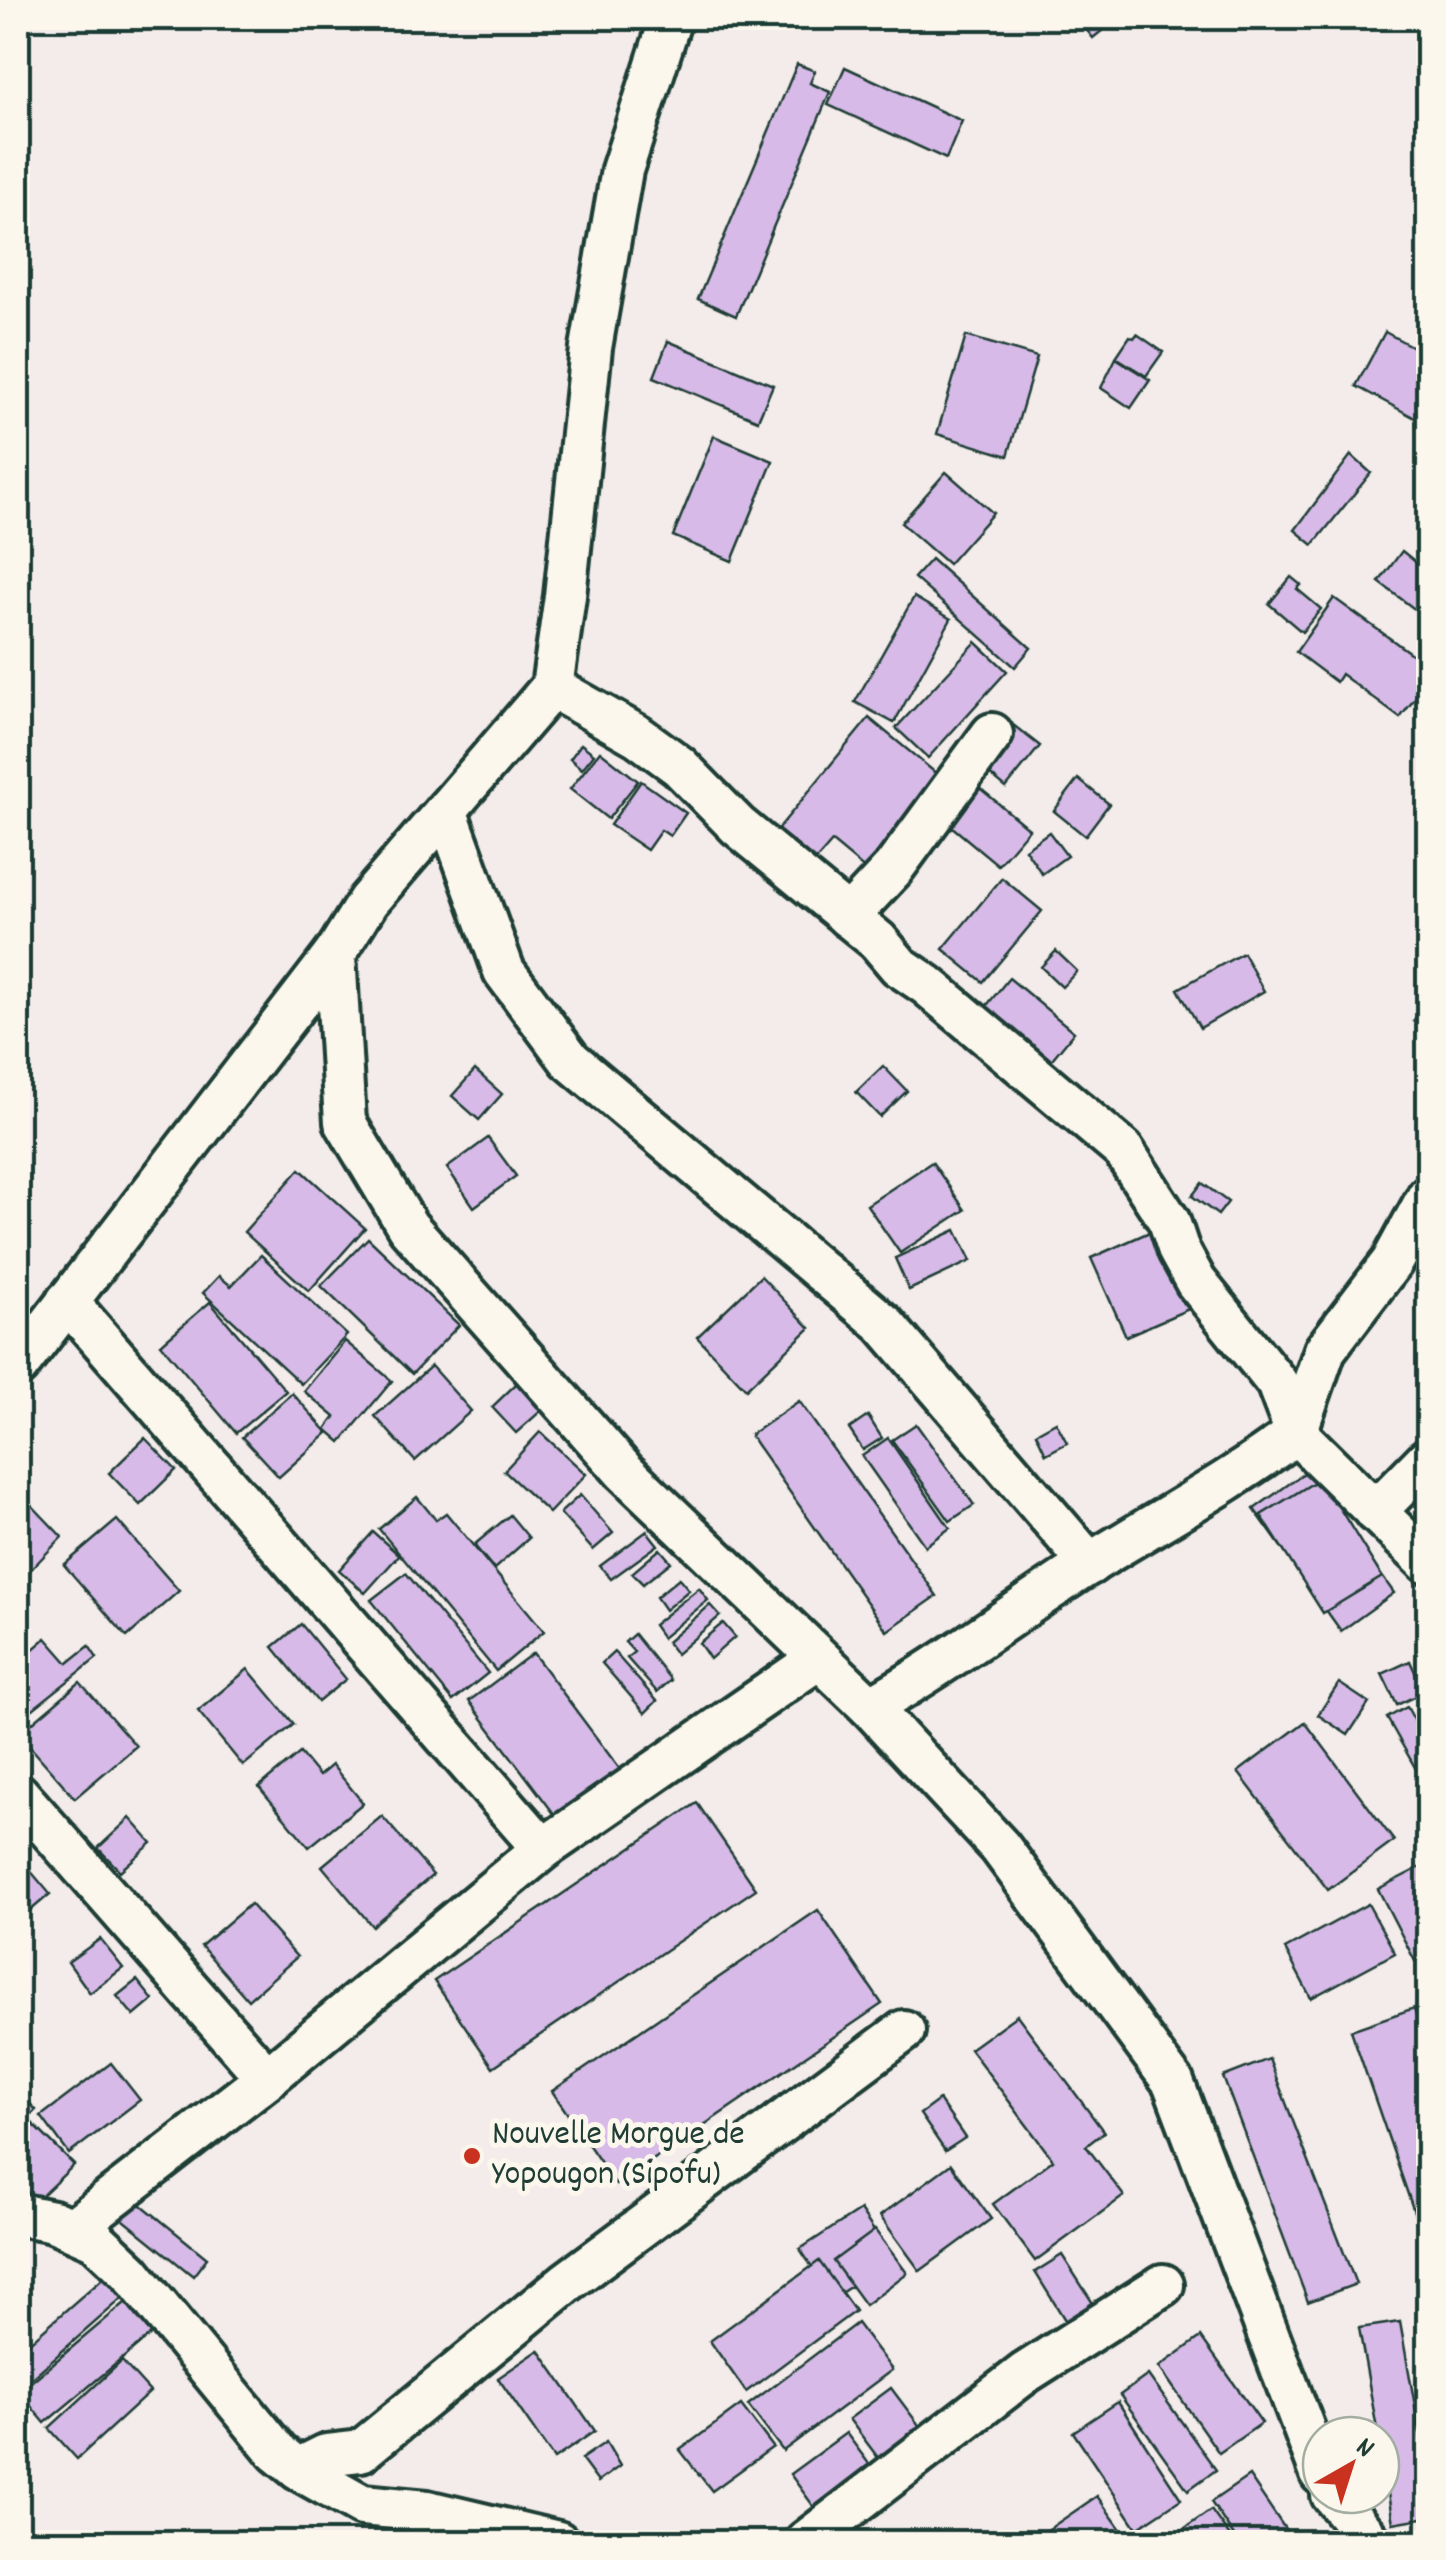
<svg xmlns="http://www.w3.org/2000/svg" width="1446" height="2560" font-family="Dekko,sans-serif">
<style>
.building{fill:#d7bae8;stroke:#1f3d34;stroke-width:2.5}
.lines{fill:none;stroke-linecap:round;stroke-linejoin:round}
.minor-casing{stroke:#1f3d34;stroke-width:48}
.minor{stroke:#fbf7ec;stroke-width:40}
.poi-dot{fill:#c8321e;stroke:#fbf7ec;stroke-width:4}
.labels{text-anchor:middle;dominant-baseline:central;stroke-width:10;stroke-linejoin:round;paint-order:stroke}
.poi-label{font-size:35px;fill:#1f3d34;stroke:#fbf7ec;text-anchor:start}
</style>
<rect width="100%" height="100%" fill="#f4ebeb"/>
<filter id="ink" filterUnits="userSpaceOnUse"><feTurbulence type="fractalNoise" baseFrequency=".01" numOctaves="2"/><feDisplacementMap in="SourceGraphic" scale="20" xChannelSelector="R" yChannelSelector="G"/><feConvolveMatrix kernelMatrix="1 2 1 2 8 2 1 2 1" color-interpolation-filters="sRGB"/></filter>
<g filter="url(#ink)">
<g class="building">
<path d="M 1077,18 L 1118,18 L 1093,38 Z"/>
<path d="M 797,64 L 815,71 L 810,83 L 830,92 L 736,316 L 698,299 Z"/>
<path d="M 845,67 L 962,121 L 946,159 L 828,105 Z"/>
<path d="M 1385,332 L 1428,355 L 1428,425 L 1356,386 Z"/>
<path d="M 1137,334 L 1163,352 L 1146,376 L 1116,357 L 1130,336 L 1134,338 Z"/>
<path d="M 966,336 L 1037,357 L 1008,456 L 937,434 Z"/>
<path d="M 668,341 L 773,385 L 758,420 L 654,377 Z"/>
<path d="M 1116,358 L 1150,380 L 1131,408 L 1101,388 Z"/>
<path d="M 714,436 L 773,461 L 732,561 L 673,536 Z"/>
<path d="M 1351,455 L 1371,473 L 1313,545 L 1295,530 Z"/>
<path d="M 946,472 L 993,513 L 948,564 L 901,523 Z"/>
<path d="M 1402,551 L 1428,572 L 1428,605 L 1421,614 L 1379,582 Z"/>
<path d="M 931,559 L 1031,648 L 1015,667 L 914,578 Z"/>
<path d="M 1291,577 L 1301,585 L 1297,589 L 1321,609 L 1302,632 L 1269,604 Z"/>
<path d="M 914,597 L 951,619 L 894,723 L 855,702 Z"/>
<path d="M 1334,598 L 1428,666 L 1428,681 L 1400,718 L 1341,674 L 1336,682 L 1296,652 Z"/>
<path d="M 976,642 L 1007,671 L 928,758 L 896,728 Z"/>
<path d="M 869,718 L 949,784 L 873,876 L 832,842 L 811,866 L 773,835 Z"/>
<path d="M 1008,721 L 1040,746 L 1006,788 L 975,762 Z"/>
<path d="M 581,744 L 594,754 L 582,769 L 570,759 Z"/>
<path d="M 600,751 L 638,781 L 608,819 L 570,789 Z"/>
<path d="M 963,774 L 1029,829 L 998,865 L 933,811 Z"/>
<path d="M 1078,779 L 1109,804 L 1085,836 L 1054,811 Z"/>
<path d="M 641,781 L 686,813 L 670,836 L 661,830 L 647,850 L 610,825 Z"/>
<path d="M 1049,832 L 1067,856 L 1042,874 L 1025,849 Z"/>
<path d="M 1002,878 L 1042,911 L 983,982 L 943,949 Z"/>
<path d="M 1056,951 L 1077,971 L 1062,987 L 1041,967 Z"/>
<path d="M 1243,953 L 1264,991 L 1200,1028 L 1178,989 Z"/>
<path d="M 1009,978 L 1074,1032 L 1040,1074 L 975,1020 Z"/>
<path d="M 1428,1002 L 1428,1034 L 1413,1021 Z"/>
<path d="M 883,1066 L 907,1091 L 880,1117 L 856,1092 Z"/>
<path d="M 475,1070 L 502,1094 L 479,1120 L 452,1096 Z"/>
<path d="M 488,1138 L 516,1176 L 474,1207 L 447,1168 Z"/>
<path d="M 932,1162 L 965,1210 L 900,1253 L 867,1205 Z"/>
<path d="M 300,1169 L 365,1228 L 309,1291 L 244,1232 Z"/>
<path d="M 1202,1183 L 1228,1202 L 1218,1215 L 1192,1196 Z"/>
<path d="M 1163,1226 L 1198,1305 L 1126,1336 L 1091,1258 Z"/>
<path d="M 956,1230 L 971,1261 L 909,1290 L 895,1258 Z"/>
<path d="M 368,1238 L 459,1325 L 412,1374 L 321,1286 Z"/>
<path d="M 261,1255 L 347,1335 L 301,1384 L 203,1293 L 219,1276 L 231,1286 Z"/>
<path d="M 761,1276 L 810,1328 L 746,1389 L 697,1337 Z"/>
<path d="M 210,1302 L 286,1391 L 236,1433 L 161,1344 Z"/>
<path d="M 345,1341 L 392,1381 L 341,1442 L 326,1429 L 335,1417 L 304,1391 Z"/>
<path d="M 431,1366 L 471,1411 L 415,1461 L 375,1416 Z"/>
<path d="M 517,1383 L 542,1410 L 516,1433 L 492,1407 Z"/>
<path d="M 292,1393 L 328,1433 L 279,1477 L 242,1437 Z"/>
<path d="M 799,1401 L 937,1596 L 887,1631 L 750,1435 Z"/>
<path d="M 868,1416 L 882,1438 L 863,1450 L 849,1429 Z"/>
<path d="M 1056,1422 L 1067,1443 L 1046,1454 L 1036,1433 Z"/>
<path d="M 916,1424 L 974,1505 L 950,1521 L 892,1440 Z"/>
<path d="M 540,1432 L 586,1474 L 549,1513 L 504,1471 Z"/>
<path d="M 145,1438 L 176,1470 L 140,1505 L 109,1473 Z"/>
<path d="M 888,1438 L 950,1528 L 925,1546 L 862,1456 Z"/>
<path d="M 1307,1471 L 1394,1593 L 1341,1631 L 1254,1509 Z"/>
<path d="M 1321,1478 L 1382,1577 L 1323,1613 L 1261,1515 Z"/>
<path d="M 580,1495 L 613,1533 L 593,1550 L 560,1513 Z"/>
<path d="M 417,1497 L 436,1520 L 446,1513 L 544,1631 L 496,1671 L 379,1529 Z"/>
<path d="M 25,1498 L 62,1537 L 18,1583 L 18,1506 Z"/>
<path d="M 510,1515 L 529,1538 L 494,1569 L 474,1545 Z"/>
<path d="M 117,1520 L 179,1591 L 127,1637 L 64,1565 Z"/>
<path d="M 647,1531 L 658,1545 L 611,1579 L 600,1566 Z"/>
<path d="M 373,1532 L 399,1555 L 365,1593 L 339,1570 Z"/>
<path d="M 660,1549 L 671,1562 L 643,1584 L 632,1573 Z"/>
<path d="M 406,1573 L 488,1673 L 453,1701 L 371,1600 Z"/>
<path d="M 679,1578 L 689,1590 L 665,1610 L 656,1597 Z"/>
<path d="M 699,1588 L 708,1600 L 662,1638 L 653,1625 Z"/>
<path d="M 710,1605 L 720,1616 L 676,1654 L 667,1642 Z"/>
<path d="M 723,1623 L 735,1637 L 710,1659 L 699,1643 Z"/>
<path d="M 301,1624 L 346,1679 L 318,1702 L 273,1647 Z"/>
<path d="M 634,1634 L 671,1680 L 657,1692 L 627,1658 L 634,1652 L 625,1642 Z"/>
<path d="M 46,1638 L 68,1663 L 89,1646 L 97,1658 L 18,1721 L 18,1662 Z"/>
<path d="M 614,1652 L 657,1701 L 645,1713 L 602,1663 Z"/>
<path d="M 533,1653 L 622,1772 L 558,1819 L 469,1701 Z"/>
<path d="M 1410,1661 L 1424,1692 L 1397,1705 L 1382,1674 Z"/>
<path d="M 248,1669 L 294,1724 L 243,1766 L 198,1711 Z"/>
<path d="M 80,1682 L 136,1746 L 75,1798 L 19,1734 Z"/>
<path d="M 1339,1683 L 1369,1703 L 1348,1735 L 1318,1715 Z"/>
<path d="M 1407,1707 L 1428,1745 L 1428,1763 L 1416,1769 L 1387,1718 Z"/>
<path d="M 1428,1716 L 1428,1742 L 1418,1720 Z"/>
<path d="M 1305,1722 L 1394,1841 L 1328,1890 L 1238,1772 Z"/>
<path d="M 300,1753 L 319,1776 L 332,1765 L 363,1803 L 309,1847 L 259,1787 Z"/>
<path d="M 697,1803 L 756,1889 L 493,2067 L 434,1981 Z"/>
<path d="M 382,1816 L 433,1875 L 372,1926 L 322,1866 Z"/>
<path d="M 130,1818 L 152,1843 L 120,1871 L 98,1848 Z"/>
<path d="M 18,1856 L 50,1894 L 18,1921 Z"/>
<path d="M 1423,1866 L 1428,1877 L 1428,1954 L 1415,1961 L 1378,1889 Z"/>
<path d="M 250,1904 L 297,1957 L 248,2000 L 201,1946 Z"/>
<path d="M 1368,1904 L 1395,1953 L 1311,1998 L 1285,1949 Z"/>
<path d="M 818,1910 L 882,2004 L 616,2185 L 552,2091 Z"/>
<path d="M 100,1939 L 123,1968 L 90,1993 L 68,1962 Z"/>
<path d="M 137,1980 L 153,2000 L 134,2016 L 117,1996 Z"/>
<path d="M 1414,2008 L 1428,2050 L 1428,2252 L 1351,2030 Z"/>
<path d="M 1017,2015 L 1104,2132 L 1086,2146 L 1124,2196 L 1035,2261 L 993,2204 L 1053,2160 L 970,2049 Z"/>
<path d="M 1269,2059 L 1356,2284 L 1308,2302 L 1223,2077 Z"/>
<path d="M 111,2063 L 140,2100 L 69,2154 L 41,2116 Z"/>
<path d="M 18,2091 L 36,2110 L 18,2127 Z"/>
<path d="M 939,2100 L 965,2138 L 945,2151 L 920,2114 Z"/>
<path d="M 29,2120 L 74,2165 L 31,2206 L 18,2192 L 18,2131 Z"/>
<path d="M 951,2164 L 991,2219 L 920,2271 L 880,2216 Z"/>
<path d="M 132,2197 L 207,2258 L 193,2276 L 119,2216 Z"/>
<path d="M 860,2210 L 893,2259 L 833,2298 L 800,2249 Z"/>
<path d="M 875,2230 L 907,2273 L 865,2305 L 833,2261 Z"/>
<path d="M 1062,2255 L 1098,2311 L 1070,2328 L 1035,2272 Z"/>
<path d="M 819,2261 L 855,2311 L 746,2392 L 710,2341 Z"/>
<path d="M 114,2268 L 133,2289 L 18,2390 L 18,2352 Z"/>
<path d="M 132,2297 L 159,2328 L 45,2423 L 19,2392 Z"/>
<path d="M 1400,2322 L 1428,2479 L 1428,2517 L 1393,2523 L 1381,2453 L 1381,2435 L 1378,2435 L 1359,2328 Z"/>
<path d="M 857,2323 L 892,2370 L 783,2451 L 748,2405 Z"/>
<path d="M 1201,2337 L 1262,2423 L 1219,2453 L 1159,2367 Z"/>
<path d="M 539,2350 L 595,2431 L 554,2459 L 498,2378 Z"/>
<path d="M 122,2361 L 150,2392 L 77,2459 L 49,2428 Z"/>
<path d="M 1148,2375 L 1216,2470 L 1188,2490 L 1120,2395 Z"/>
<path d="M 891,2388 L 927,2436 L 885,2467 L 849,2419 Z"/>
<path d="M 1118,2402 L 1181,2499 L 1137,2528 L 1073,2432 Z"/>
<path d="M 741,2405 L 773,2447 L 712,2491 L 680,2450 Z"/>
<path d="M 846,2433 L 881,2480 L 825,2522 L 790,2474 Z"/>
<path d="M 606,2442 L 620,2466 L 598,2482 L 581,2459 Z"/>
<path d="M 1249,2476 L 1294,2542 L 1238,2542 L 1211,2502 Z"/>
<path d="M 1097,2496 L 1130,2542 L 1053,2542 L 1046,2531 Z"/>
<path d="M 1211,2510 L 1234,2542 L 1165,2542 Z"/>
</g>
<g class="lines">
<g class="minor-casing">
<g id="minor">
<path d="M 552,687 L 638,736 L 679,766 L 738,826 L 878,941 L 899,966 L 927,985 L 1123,1150 L 1169,1221 L 1179,1251 L 1196,1282 L 1277,1383 L 1296,1433"/>
<path d="M 446,810 L 504,971 L 570,1060 L 884,1324 L 1090,1564"/>
<path d="M 848,917 L 893,869 L 992,734"/>
<path d="M 335,954 L 345,1122 L 408,1227 L 624,1471 L 870,1707 L 1000,1847 L 1173,2082 L 1321,2474"/>
<path d="M 67,1301 L 543,1849"/>
<path d="M 18,1366 L 335,954 L 368,901 L 552,687 L 565,596 L 591,348 L 622,170 L 671,18"/>
<path d="M 1296,1433 L 1325,1350 L 1392,1262 L 1428,1196"/>
<path d="M 1375,1512 L 1428,1458"/>
<path d="M 870,1707 C 947,1664 1015,1611 1089,1564 C 1158,1521 1231,1482 1296,1433 L 1428,1563"/>
<path d="M 18,1794 L 267,2078"/>
<path d="M 18,2214 L 53,2221 L 96,2240 L 130,2272 L 278,2453 L 298,2469 L 362,2505 L 427,2511 L 558,2542"/>
<path d="M 72,2229 L 267,2078 L 543,1849 L 818,1659"/>
<path d="M 298,2469 L 326,2455 L 361,2451 L 567,2282 L 904,2031"/>
<path d="M 1332,2495 L 1371,2542"/>
<path d="M 805,2542 L 1025,2373 L 1163,2285"/>
</g>
</g>
<use href="#minor" class="minor"/>
</g>
</g>
<circle class="poi-dot" cx="472" cy="2156" r="10"/>
<g class="labels">
<g class="poi-label">
<text x="492" y="2136">Nouvelle Morgue de<tspan x="492" dy="40">Yopougon (Sipofu)</tspan></text>
</g>
</g>
<rect width="1446" height="2560" fill="none" stroke="#fbf7ec" stroke-width="60"/>
<rect x="30" y="30" width="1386" height="2500" fill="none" stroke="#1f3d34" stroke-width="4" filter="url(#ink)"/>
<g transform="translate(1351 2465) rotate(39)"><circle r="48" fill="#fbf7ec" stroke="#a3ada2" stroke-width="2.5"/>
<path d="M0-8L18 38L0 25L-18 38Z" fill="#c8321e"/>
<text y="-15" font-size="28" font-weight="bold" text-anchor="middle" fill="#1f3d34">N</text>
</g>
</svg>
